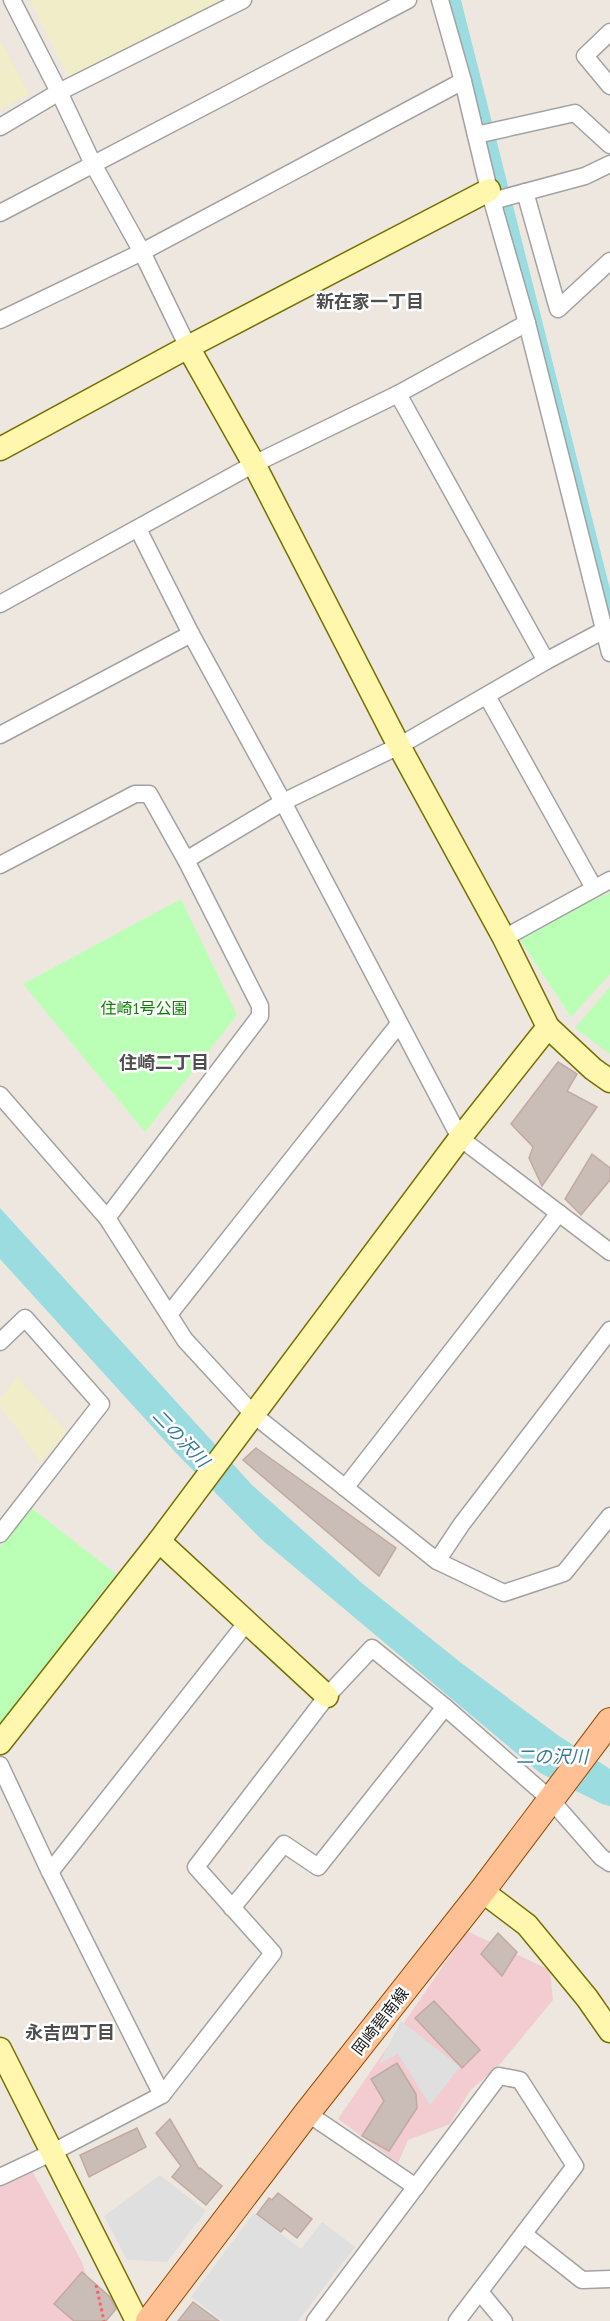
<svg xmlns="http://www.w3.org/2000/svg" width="610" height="2321" font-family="'PT Sans Narrow','Noto Sans JP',sans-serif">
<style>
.commercial{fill:#f2ccd0}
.farmland{fill:#f0edc8}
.park{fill:#bbffb6}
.parking{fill:#dfdfdf}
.water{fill:#9bdce1}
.building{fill:#cabcb6;stroke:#c1aaa1;stroke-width:1.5}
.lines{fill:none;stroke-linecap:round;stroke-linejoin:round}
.street-casing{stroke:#a2a2a2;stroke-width:19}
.secondary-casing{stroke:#757000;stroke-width:25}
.primary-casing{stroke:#934c00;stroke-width:28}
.path{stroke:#ff6067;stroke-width:3;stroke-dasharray:3 3;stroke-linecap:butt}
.street{stroke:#fff;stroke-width:16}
.secondary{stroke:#fff7ad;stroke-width:22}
.primary{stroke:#ffc194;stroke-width:26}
.labels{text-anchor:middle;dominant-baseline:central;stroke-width:5;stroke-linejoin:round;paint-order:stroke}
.park-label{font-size:16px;fill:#098201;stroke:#fff}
.street-label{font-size:16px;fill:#1b1b1b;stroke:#fff}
.neighbourhood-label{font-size:18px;font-weight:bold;fill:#4e4e4e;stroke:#fff}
.water-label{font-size:18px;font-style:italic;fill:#38799b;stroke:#fff}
</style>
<rect width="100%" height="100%" fill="#eee7e0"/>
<g class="commercial">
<path d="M 467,1931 L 550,1970 L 553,2000 L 501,2063 L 470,2091 L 450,2124 L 408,2140 L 398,2163 L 338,2119 Z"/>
<path d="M 31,2169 L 82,2262 L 101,2321 L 0,2321 L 0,2184 Z"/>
</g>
<g class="farmland">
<path d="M 30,0 L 222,0 L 69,78 Z"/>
<path d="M 0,40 L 29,94 L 0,110 Z"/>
<path d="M 17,1377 L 67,1432 L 41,1462 L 0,1406 L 0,1399 Z"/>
</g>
<g class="park">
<path d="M 610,893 L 610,974 L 571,1017 L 515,932 Z"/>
<path d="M 181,899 L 237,1015 L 145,1132 L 23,984 Z"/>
<path d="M 610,987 L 610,1054 L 575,1028 Z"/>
<path d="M 29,1506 L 116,1574 L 0,1725 L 0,1547 Z"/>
</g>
<g class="parking">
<path d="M 401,2021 L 460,2067 L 430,2105 L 398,2054 L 379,2064 Z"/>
<path d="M 160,2175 L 206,2211 L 167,2262 L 127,2260 L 104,2216 Z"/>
<path d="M 254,2213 L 301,2249 L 322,2222 L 355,2247 L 298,2321 L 223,2321 L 191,2297 Z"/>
</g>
<g class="water">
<path d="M 446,0 L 461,0 L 610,589 L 610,636 L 471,86 Z"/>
<path d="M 0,1208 L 252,1485 L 363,1584 L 460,1662 L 559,1736 L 610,1769 L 610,1806 L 602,1804 L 540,1773 L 262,1540 L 176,1453 L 0,1259 Z"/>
</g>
<g class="building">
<path d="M 558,1062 L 577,1074 L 567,1091 L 597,1107 L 542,1186 L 529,1158 L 533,1147 L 511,1124 Z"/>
<path d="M 592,1154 L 610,1168 L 610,1180 L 581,1215 L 565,1199 Z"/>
<path d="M 256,1448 L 396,1548 L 379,1576 L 243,1460 Z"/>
<path d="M 498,1933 L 517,1952 L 502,1976 L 481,1954 Z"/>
<path d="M 434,2001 L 480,2050 L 462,2068 L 415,2018 Z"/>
<path d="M 397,2063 L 416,2094 L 417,2108 L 389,2151 L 362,2136 L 384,2101 L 371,2079 Z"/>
<path d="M 170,2119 L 199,2169 L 200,2168 L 222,2186 L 206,2205 L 172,2177 L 181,2166 L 156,2133 Z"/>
<path d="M 137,2128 L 146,2147 L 89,2177 L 80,2155 Z"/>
<path d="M 278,2193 L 312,2219 L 297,2238 L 284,2228 L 281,2232 L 257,2214 L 269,2198 L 272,2200 Z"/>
<path d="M 82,2272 L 110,2297 L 116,2309 L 106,2321 L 74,2321 L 54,2304 Z"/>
<path d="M 193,2302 L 219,2321 L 178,2321 Z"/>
</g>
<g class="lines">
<g class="street-casing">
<g id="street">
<path d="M 12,0 L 59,92 L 93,164 L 142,252 L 188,347"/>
<path d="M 440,0 L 463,81 L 489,190 L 527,323 L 610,653"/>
<path d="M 610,32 L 585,56 L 610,86"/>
<path d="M 0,127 L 59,92 L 243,0"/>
<path d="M 476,135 L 575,113 L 610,145"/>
<path d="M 525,192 L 558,309 L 610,261"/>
<path d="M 492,201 L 585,176 L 610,164"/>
<path d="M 0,213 L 408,0"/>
<path d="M 0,320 L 142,252 L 463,81"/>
<path d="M 398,394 L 546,661"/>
<path d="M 138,529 L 191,634 L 283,802 L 460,1138 L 610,1252"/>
<path d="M 0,604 L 254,464 L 398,394 L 527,323"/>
<path d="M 487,696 L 594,888"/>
<path d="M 0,735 L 191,634"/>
<path d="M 186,860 L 283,802 L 399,746 L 546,661 L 610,627"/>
<path d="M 0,865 L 135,794 L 149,794 L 186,860 L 260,1006 L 260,1016 L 107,1218"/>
<path d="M 504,938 L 610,880"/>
<path d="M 0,1095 L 107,1218 L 185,1340 L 254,1415 L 437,1561 L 461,1525 L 610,1330"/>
<path d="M 170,1313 L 399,1024"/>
<path d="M 0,1342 L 25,1318 L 101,1404 L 0,1534"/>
<path d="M 345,1488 L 559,1213"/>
<path d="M 437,1561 L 504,1593 L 564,1573 L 610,1516"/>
<path d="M 0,1765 L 50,1872 L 162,2095"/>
<path d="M 50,1872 L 247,1622"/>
<path d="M 232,1908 L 284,1844 L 318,1867 L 445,1707"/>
<path d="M 307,2113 L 416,2187"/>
<path d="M 0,2177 L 53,2152 L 162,2095 L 273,1953 L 196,1867 L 327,1696 L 372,1648 L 445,1707 L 550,1799 L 601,1857 L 610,1863"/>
<path d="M 525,2235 L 582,2280 L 610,2279"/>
<path d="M 480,2292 L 504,2321"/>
<path d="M 315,2321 L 499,2076 L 520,2080 L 575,2166 L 457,2321"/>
</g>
</g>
<g class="secondary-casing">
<g id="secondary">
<path d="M 188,347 L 254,464 L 399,746 L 504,938 L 548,1027 L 593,1069 L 610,1081"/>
<path d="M 0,449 L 188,347 L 489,190"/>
<path d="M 159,1541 L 327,1696"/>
<path d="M 0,1743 L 159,1541 L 460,1138 L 548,1027"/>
<path d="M 482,1891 L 527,1925 L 587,1998 L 610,2031"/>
<path d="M 0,2049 L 137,2321"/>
</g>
</g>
<g class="primary-casing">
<path id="primary" d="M 149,2321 L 307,2113 L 482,1891 L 610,1721"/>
</g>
<path class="path" d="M 96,2285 L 104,2321"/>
<use href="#street" class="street"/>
<use href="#secondary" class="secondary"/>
<use href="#primary" class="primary"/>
</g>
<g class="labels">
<g class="park-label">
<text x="144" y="1008">住崎1号公園</text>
</g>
<g class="street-label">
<text transform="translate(380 2021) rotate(-52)">岡崎碧南線</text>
</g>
<g class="neighbourhood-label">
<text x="370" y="301">新在家一丁目</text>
<text x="164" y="1062">住崎二丁目</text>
<text x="70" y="2032">永吉四丁目</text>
</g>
<g class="water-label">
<text transform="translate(181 1438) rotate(46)">二の沢川</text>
<text x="552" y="1756">二の沢川</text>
</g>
</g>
</svg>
